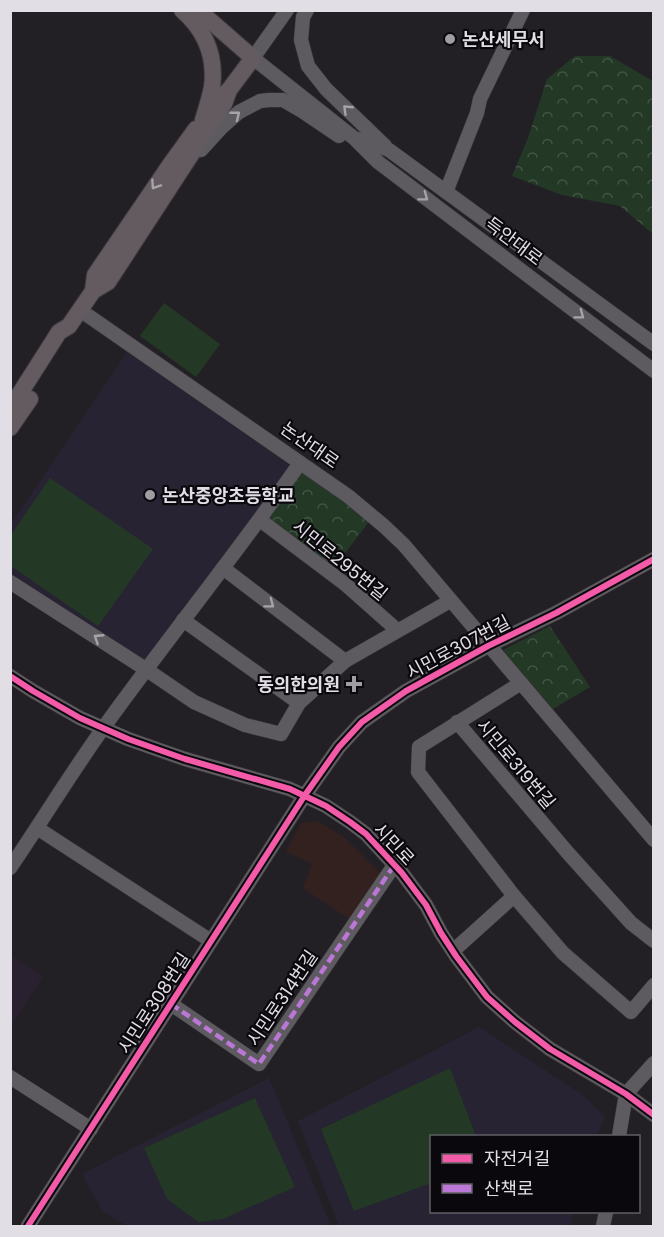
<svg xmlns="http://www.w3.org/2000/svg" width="664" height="1237" font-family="Poppins,'Noto Sans KR',sans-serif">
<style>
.commercial{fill:#32211f}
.education{fill:#272332}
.built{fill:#29212f}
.grass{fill:#233926}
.forest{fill:url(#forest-crowns)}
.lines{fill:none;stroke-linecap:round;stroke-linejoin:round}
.minor-casing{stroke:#3f3c41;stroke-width:15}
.major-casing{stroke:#3f3c41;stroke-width:18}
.minor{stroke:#5e5b60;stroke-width:14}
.major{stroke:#645b60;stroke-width:16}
.quiet{stroke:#ba77d6;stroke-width:4.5;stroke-dasharray:9 4.5;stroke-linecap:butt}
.cycleway-casing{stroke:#0b080d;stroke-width:10}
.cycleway{stroke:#f35aa7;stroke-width:6}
.oneway{stroke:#a7a3aa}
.oneway2{stroke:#a9a3aa}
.poi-dot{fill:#9f9ca2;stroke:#0b080d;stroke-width:2}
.labels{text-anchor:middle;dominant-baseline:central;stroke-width:4.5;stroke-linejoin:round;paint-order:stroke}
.poi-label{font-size:18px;font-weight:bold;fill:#e2dee6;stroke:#0b080d;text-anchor:start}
.street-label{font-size:18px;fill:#e2dee6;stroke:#0b080d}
</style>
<defs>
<pattern id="forest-crowns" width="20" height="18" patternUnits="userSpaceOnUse" patternTransform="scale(1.5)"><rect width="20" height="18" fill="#233926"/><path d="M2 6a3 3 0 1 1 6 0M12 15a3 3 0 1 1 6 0" fill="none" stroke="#435546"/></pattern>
</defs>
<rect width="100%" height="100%" fill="#232025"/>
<path class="commercial" d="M 318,821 L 344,837 L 381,874 L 349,919 L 303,888 L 312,864 L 286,852 L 301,823 Z"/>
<g class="education">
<path d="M 127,352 L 291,466 L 144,661 L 11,574 L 11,524 Z"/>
<path d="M 479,1027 L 584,1096 L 605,1117 L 597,1136 L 432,1136 L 432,1212 L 573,1212 L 570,1226 L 339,1226 L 298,1121 Z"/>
<path d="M 269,1078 L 331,1226 L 127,1226 L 102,1211 L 82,1174 Z"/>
</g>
<path class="built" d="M 11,955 L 43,976 L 11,1027 Z"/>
<g class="grass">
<path d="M 164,303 L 220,344 L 196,377 L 140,336 Z"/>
<path d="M 50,478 L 153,549 L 98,626 L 11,566 L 11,535 Z"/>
<path d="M 450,1068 L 476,1136 L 432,1136 L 431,1183 L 354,1211 L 321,1129 Z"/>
<path d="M 255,1098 L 295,1187 L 223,1219 L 198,1222 L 167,1199 L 144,1148 Z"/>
</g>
<g class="forest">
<path d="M 575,56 L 610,56 L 653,81 L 653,234 L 620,206 L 562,195 L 512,176 L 528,138 L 547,79 Z"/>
<path d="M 301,470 L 371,519 L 333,569 L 265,519 Z"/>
<path d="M 550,626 L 590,687 L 553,709 L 503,650 Z"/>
</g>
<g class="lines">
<g class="minor-casing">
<g id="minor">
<path d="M 287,10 L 253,58 L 354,138 L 378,162 L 654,371"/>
<path d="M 307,10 L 303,17 L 301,40 L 308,66 L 326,89 L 385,146"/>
<path d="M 358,139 L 389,150 L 654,344"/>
<path d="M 201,150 L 221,128 L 239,112 L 260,101 L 269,100 L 283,100 L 302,111 L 339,136"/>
<path d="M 446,192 L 477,113 L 480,99 L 523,10"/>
<path d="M 80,310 L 348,496 L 384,526 L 404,545 L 654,840"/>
<path d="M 260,520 L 345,584 L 397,630"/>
<path d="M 223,568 L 345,661"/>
<path d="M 10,582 L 147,670 L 194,702 L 245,725 L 281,734 L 299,703 L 345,661 L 450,601"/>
<path d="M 183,620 L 299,703"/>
<path d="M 10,676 L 33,691 L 80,718 L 128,739 L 185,759 L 290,789 L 326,806 L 350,822 L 366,834 L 402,873 L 426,905 L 441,933 L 456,956 L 487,997 L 515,1022 L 550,1049 L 626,1094 L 654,1115"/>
<path d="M 521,683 L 419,747 L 418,772 L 514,896 L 563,953 L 631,1012 L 654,985"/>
<path d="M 457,722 L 568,853 L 631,923 L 654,941"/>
<path d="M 37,828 L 211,941"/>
<path d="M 10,868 C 42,821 71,773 104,727 C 168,638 237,553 300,463"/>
<path d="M 453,951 L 514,896"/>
<path d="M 171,1004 L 259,1064 L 395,864"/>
<path d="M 10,1077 L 91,1129"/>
<path d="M 626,1094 L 654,1063"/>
<path d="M 619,1136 L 626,1094"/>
<path d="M 28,1226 L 305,795 L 339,747 L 362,722 L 406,691 L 488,646 L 556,613 L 654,559"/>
<path d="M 603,1226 L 606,1212"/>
</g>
</g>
<g class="major-casing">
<g id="major">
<path d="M 182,10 C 206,31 216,56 212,87 C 210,98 206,110 203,120"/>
<path d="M 198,10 L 253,58 L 229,90 L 221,97"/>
<path d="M 93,291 L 95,275 L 170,165 L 196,129"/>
<path d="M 10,409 L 59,332 L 69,326 L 93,291 L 108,282 L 224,104 L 229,90"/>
<path d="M 10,428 L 30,399"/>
</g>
</g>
<use href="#minor" class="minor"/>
<use href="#major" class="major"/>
<path class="quiet" d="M 171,1004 L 259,1064 L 395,864"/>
<g class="cycleway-casing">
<g id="cycleway">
<path d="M 10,676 L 33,691 L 80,718 L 128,739 L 185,759 L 290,789 L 326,806 L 350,822 L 366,834 L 402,873 L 426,905 L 441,933 L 456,956 L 487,997 L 515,1022 L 550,1049 L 626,1094 L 654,1115"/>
<path d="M 28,1226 L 305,795 L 339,747 L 362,722 L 406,691 L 488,646 L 556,613 L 654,559"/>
</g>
</g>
<use href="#cycleway" class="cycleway"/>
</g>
<defs><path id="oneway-chevron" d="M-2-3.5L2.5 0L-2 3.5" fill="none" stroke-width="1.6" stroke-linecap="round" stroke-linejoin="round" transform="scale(1.5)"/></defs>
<g class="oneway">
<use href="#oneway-chevron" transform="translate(347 109) rotate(-136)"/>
<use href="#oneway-chevron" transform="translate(236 115) rotate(-38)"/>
<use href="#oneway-chevron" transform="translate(424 197) rotate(37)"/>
<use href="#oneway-chevron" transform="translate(580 315) rotate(37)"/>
<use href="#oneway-chevron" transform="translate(270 604) rotate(37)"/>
<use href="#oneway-chevron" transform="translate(98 638) rotate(-147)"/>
</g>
<use class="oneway2" href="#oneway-chevron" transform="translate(155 185) rotate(124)"/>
<g class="poi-dot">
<circle cx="450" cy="39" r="6"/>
<circle cx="150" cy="495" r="6"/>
<path d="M351 675h6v6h6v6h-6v6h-6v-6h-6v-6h6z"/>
</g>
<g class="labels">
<g class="poi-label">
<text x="462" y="39">논산세무서</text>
<text x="162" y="495">논산중앙초등학교</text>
<text x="340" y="684" text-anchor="end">동의한의원</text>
</g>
<g class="street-label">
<text transform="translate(514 241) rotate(37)">득안대로</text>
<text transform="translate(310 445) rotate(35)">논산대로</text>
<text transform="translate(340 560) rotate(39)">시민로295번길</text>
<text transform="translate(458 647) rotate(-28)">시민로307번길</text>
<text transform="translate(516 764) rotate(50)">시민로319번길</text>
<text transform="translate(394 844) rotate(47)">시민로</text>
<text transform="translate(282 998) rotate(-56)">시민로314번길</text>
<text transform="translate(154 1003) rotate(-57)">시민로308번길</text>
</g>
</g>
<rect width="664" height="1237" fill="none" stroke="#e2dee6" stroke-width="24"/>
<rect x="430" y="1135" width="210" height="78" fill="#0b080d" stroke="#615e64" stroke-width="1.5"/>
<rect x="442" y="1154" width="30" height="9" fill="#f35aa7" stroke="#615e64" stroke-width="1.5"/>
<text x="484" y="1165" font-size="18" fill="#e2dee6">자전거길</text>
<rect x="442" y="1184" width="30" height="9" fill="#ba77d6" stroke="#615e64" stroke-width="1.5"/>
<text x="484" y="1195" font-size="18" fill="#e2dee6">산책로</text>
</svg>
